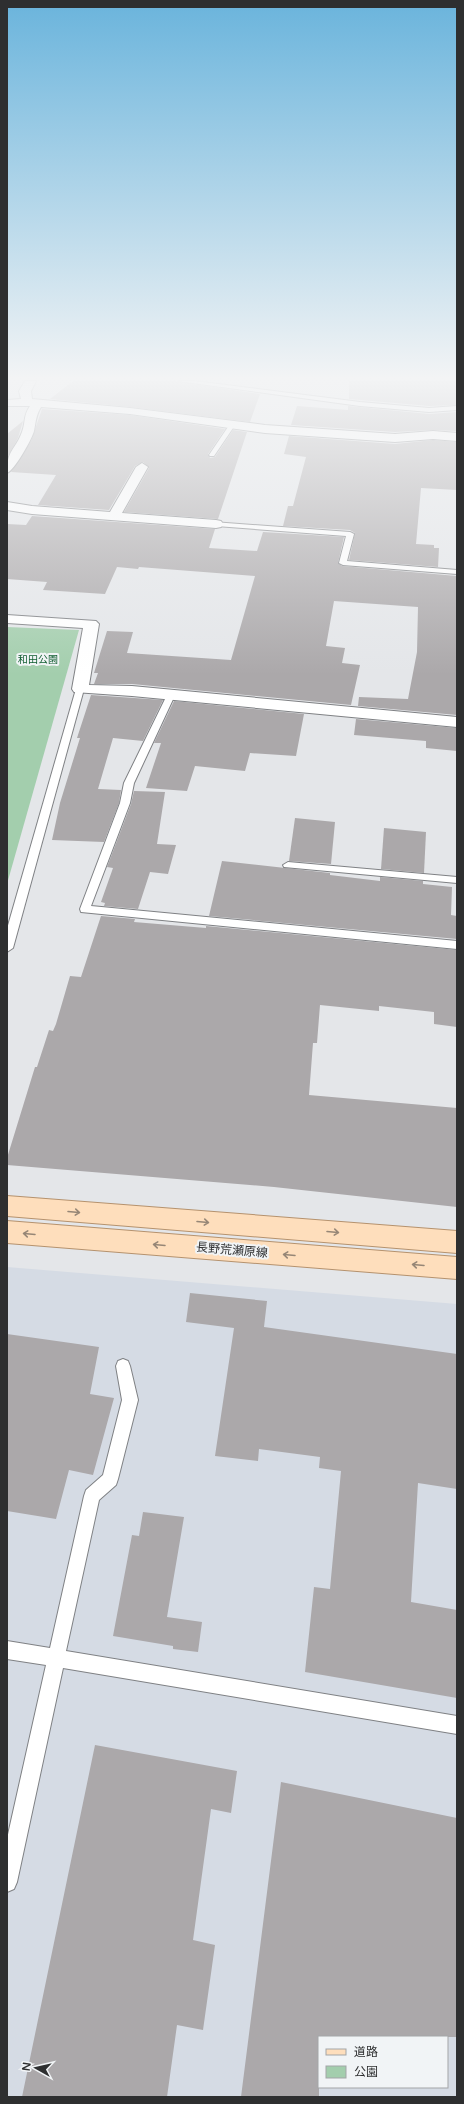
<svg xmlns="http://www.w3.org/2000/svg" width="464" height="2104" font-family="'Varela Round','Noto Sans JP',sans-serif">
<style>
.built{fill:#d5dbe4;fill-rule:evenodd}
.green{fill:#a3cead}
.building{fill:#aba8aa}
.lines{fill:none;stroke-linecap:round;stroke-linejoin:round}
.lane-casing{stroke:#7f8184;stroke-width:2}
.street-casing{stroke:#7f8184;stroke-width:2}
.primary-casing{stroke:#b5926e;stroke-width:2}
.lane{fill:#fff;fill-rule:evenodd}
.street{fill:#fff;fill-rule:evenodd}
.primary{fill:#fedebc;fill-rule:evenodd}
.oneway{stroke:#968676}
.labels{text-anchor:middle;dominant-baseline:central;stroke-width:4;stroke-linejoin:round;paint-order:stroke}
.far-park-label{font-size:10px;fill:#0e5c2f;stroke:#f1f4f6}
.street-label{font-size:12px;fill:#2e2f30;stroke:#f1f4f6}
</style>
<rect width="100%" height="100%" fill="#e4e6e9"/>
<path class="built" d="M 7,1267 L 457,1304 L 457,2097 L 7,2097 ZM 319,2037 L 447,2037 L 447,2087 L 319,2087 Z"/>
<path class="green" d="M 7,627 L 79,630 L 7,884 Z"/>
<g class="building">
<path d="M 73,381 L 174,381 L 260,394 L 250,422 L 130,407 L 50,399 Z"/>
<path d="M 349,381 L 457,381 L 457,405 L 429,406 L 349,399 Z"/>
<path d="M 297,406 L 348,410 L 348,406 L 429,414 L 457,412 L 457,431 L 433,430 L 395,432 L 291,425 Z"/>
<path d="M 42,409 L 130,415 L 225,429 L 208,454 L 210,458 L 215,457 L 233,430 L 247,432 L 218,519 L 124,512 L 149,468 L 143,462 L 135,466 L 109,510 L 38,505 L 56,475 L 11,472 L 31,441 Z"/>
<path d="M 23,421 L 18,438 L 7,458 L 7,434 Z"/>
<path d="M 289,436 L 395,444 L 433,440 L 457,442 L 457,490 L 421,488 L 416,544 L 434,545 L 434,548 L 439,548 L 438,567 L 349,560 L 355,533 L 350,530 L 283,526 L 288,506 L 293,506 L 306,457 L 284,454 Z"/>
<path d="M 32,516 L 215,529 L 209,548 L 257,551 L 263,532 L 344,537 L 338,563 L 342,566 L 457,576 L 457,715 L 358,706 L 359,697 L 408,699 L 417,652 L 418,607 L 334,601 L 326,646 L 345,648 L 342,663 L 360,665 L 351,705 L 132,684 L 94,684 L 98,673 L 94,673 L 107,631 L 133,632 L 127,653 L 231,660 L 255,576 L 139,567 L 138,569 L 117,567 L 105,594 L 43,590 L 47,582 L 7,579 L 7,524 L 26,525 Z"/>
<path d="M 91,695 L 163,700 L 143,741 L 113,738 L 98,789 L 121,790 L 119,803 L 104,842 L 52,840 L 60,803 L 80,738 L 77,738 Z"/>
<path d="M 174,701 L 304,714 L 296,756 L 250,753 L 245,771 L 195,766 L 187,791 L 146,788 L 161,743 L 154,743 Z"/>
<path d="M 356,719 L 457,728 L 457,751 L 426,748 L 426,741 L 354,735 Z"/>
<path d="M 134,791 L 165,792 L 157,844 L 176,845 L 168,874 L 150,872 L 138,909 L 104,906 L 105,903 L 101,902 L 113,868 L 107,867 L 131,804 Z"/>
<path d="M 295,818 L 335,822 L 331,864 L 289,861 Z"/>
<path d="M 384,828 L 426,832 L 424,873 L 381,869 Z"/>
<path d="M 222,861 L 330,873 L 330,875 L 380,881 L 380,877 L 423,881 L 423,884 L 452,887 L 451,915 L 457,916 L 457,939 L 209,916 Z"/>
<path d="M 101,916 L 135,919 L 134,922 L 206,928 L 206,926 L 457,950 L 457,1027 L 434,1024 L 434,1012 L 379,1006 L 379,1011 L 320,1005 L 317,1043 L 313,1043 L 309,1095 L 457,1108 L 457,1207 L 274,1187 L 7,1165 L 7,1158 L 35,1067 L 37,1067 L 49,1030 L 53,1031 L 56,1024 L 70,976 L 81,977 Z"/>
<path d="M 190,1293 L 267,1301 L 264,1327 L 457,1354 L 457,1489 L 418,1483 L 411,1602 L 457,1610 L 457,1698 L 305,1672 L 314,1587 L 330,1589 L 341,1471 L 319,1468 L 320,1457 L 259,1449 L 258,1461 L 215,1456 L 234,1328 L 186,1322 Z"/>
<path d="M 7,1334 L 99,1347 L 90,1394 L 114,1398 L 93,1475 L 69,1470 L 56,1519 L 7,1511 Z"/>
<path d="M 143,1512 L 184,1517 L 167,1617 L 202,1622 L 198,1652 L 173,1649 L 173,1646 L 113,1636 L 132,1535 L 139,1536 Z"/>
<path d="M 95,1745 L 237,1771 L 231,1813 L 211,1809 L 193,1940 L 215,1945 L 203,2030 L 177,2025 L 167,2097 L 22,2097 Z"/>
<path d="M 281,1782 L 457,1818 L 457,2037 L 319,2037 L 319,2097 L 241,2097 Z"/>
</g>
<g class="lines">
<g class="lane-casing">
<g id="lane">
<path d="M 178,381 L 194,381 L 360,402 L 429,408 L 457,406 L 457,410 L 429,412 L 360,406 Z"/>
<path d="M 230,424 L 235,425 L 214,456 L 210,456 L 209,455 Z"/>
<path d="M 213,522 L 350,532 L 354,534 L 347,561 L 457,570 L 457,574 L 343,565 L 339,563 L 346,536 L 216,526 L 213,526 Z"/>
<path d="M 80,686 L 84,689 L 13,948 L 7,952 L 7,929 L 76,689 Z"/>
<path d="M 171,692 L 175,695 L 134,783 L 130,803 L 91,906 L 457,941 L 457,949 L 81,912 L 80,909 L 120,803 L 124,783 L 167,695 Z"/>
<path d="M 288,862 L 457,877 L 457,883 L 284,867 L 283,865 Z"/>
<path d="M 123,1359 L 128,1361 L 130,1366 L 138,1400 L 118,1479 L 116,1485 L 99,1500 L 66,1651 L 457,1716 L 457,1734 L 63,1668 L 17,1882 L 14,1889 L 7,1892 L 7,1839 L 46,1665 L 7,1659 L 7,1641 L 50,1648 L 84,1496 L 86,1490 L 103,1475 L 122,1400 L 116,1366 L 118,1361 Z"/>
</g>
</g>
<g class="street-casing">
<g id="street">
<path d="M 25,381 L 36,381 L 31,391 L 32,399 L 130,408 L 265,425 L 395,434 L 433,431 L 457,433 L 457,441 L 433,439 L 395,442 L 265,433 L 130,414 L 41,407 C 36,415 36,421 34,431 C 32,439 14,471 7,473 C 7,449 15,451 22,432 C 26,421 23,416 30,406 L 7,406 L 7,400 L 21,399 L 19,391 Z"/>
<path d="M 142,463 L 148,467 L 122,513 L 216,520 L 221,521 L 223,524 L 221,527 L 216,528 L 32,514 L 7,510 L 7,502 L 32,506 L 110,512 L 136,467 Z"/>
<path d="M 7,615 L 96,621 L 99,624 L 89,685 L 132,686 L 457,717 L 457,727 L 132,696 L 74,692 L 72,689 L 83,628 L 7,623 Z"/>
</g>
</g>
<g class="primary-casing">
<g id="primary">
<path d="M 7,1196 L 457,1231 L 457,1253 L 7,1216 Z"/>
<path d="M 7,1221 L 457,1257 L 457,1279 L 7,1243 Z"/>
</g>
</g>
<use href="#lane" class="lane"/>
<use href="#street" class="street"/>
<use href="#primary" class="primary"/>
</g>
<defs><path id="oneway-shaft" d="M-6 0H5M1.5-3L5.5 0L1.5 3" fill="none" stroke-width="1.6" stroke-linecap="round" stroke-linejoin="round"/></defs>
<g class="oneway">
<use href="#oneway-shaft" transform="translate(74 1212) rotate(5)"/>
<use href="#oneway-shaft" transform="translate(203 1222) rotate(5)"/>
<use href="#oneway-shaft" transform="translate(333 1232) rotate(5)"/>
<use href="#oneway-shaft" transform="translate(29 1234) rotate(-175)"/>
<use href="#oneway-shaft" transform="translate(159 1245) rotate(-175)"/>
<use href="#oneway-shaft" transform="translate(289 1255) rotate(-175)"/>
<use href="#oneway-shaft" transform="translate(418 1265) rotate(-175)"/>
</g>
<linearGradient id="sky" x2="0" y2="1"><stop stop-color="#6ab4dc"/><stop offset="0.56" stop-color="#f3f4f5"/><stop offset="1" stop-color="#f3f4f5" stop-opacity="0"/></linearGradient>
<rect width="464" height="675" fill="url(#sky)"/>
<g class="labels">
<g class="far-park-label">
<text x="38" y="660">和田公園</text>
</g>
<g class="street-label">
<text transform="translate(232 1250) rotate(5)">長野荒瀬原線</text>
</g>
</g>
<rect width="464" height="2104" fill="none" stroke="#2e2f30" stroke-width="16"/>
<rect x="318" y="2036" width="130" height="52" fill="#f1f4f6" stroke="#a3a5a7"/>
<rect x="326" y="2049" width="20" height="6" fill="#fedebc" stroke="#a3a5a7"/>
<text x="354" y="2056" font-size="12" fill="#2e2f30">道路</text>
<rect x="326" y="2066" width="20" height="12" fill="#a3cead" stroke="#a3a5a7"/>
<text x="354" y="2076" font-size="12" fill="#2e2f30">公園</text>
<g transform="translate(36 2068) rotate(278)" stroke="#f1f4f6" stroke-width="3" paint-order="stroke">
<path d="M0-3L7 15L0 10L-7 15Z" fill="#2e2f30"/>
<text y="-6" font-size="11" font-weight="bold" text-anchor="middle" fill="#2e2f30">N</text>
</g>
</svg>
